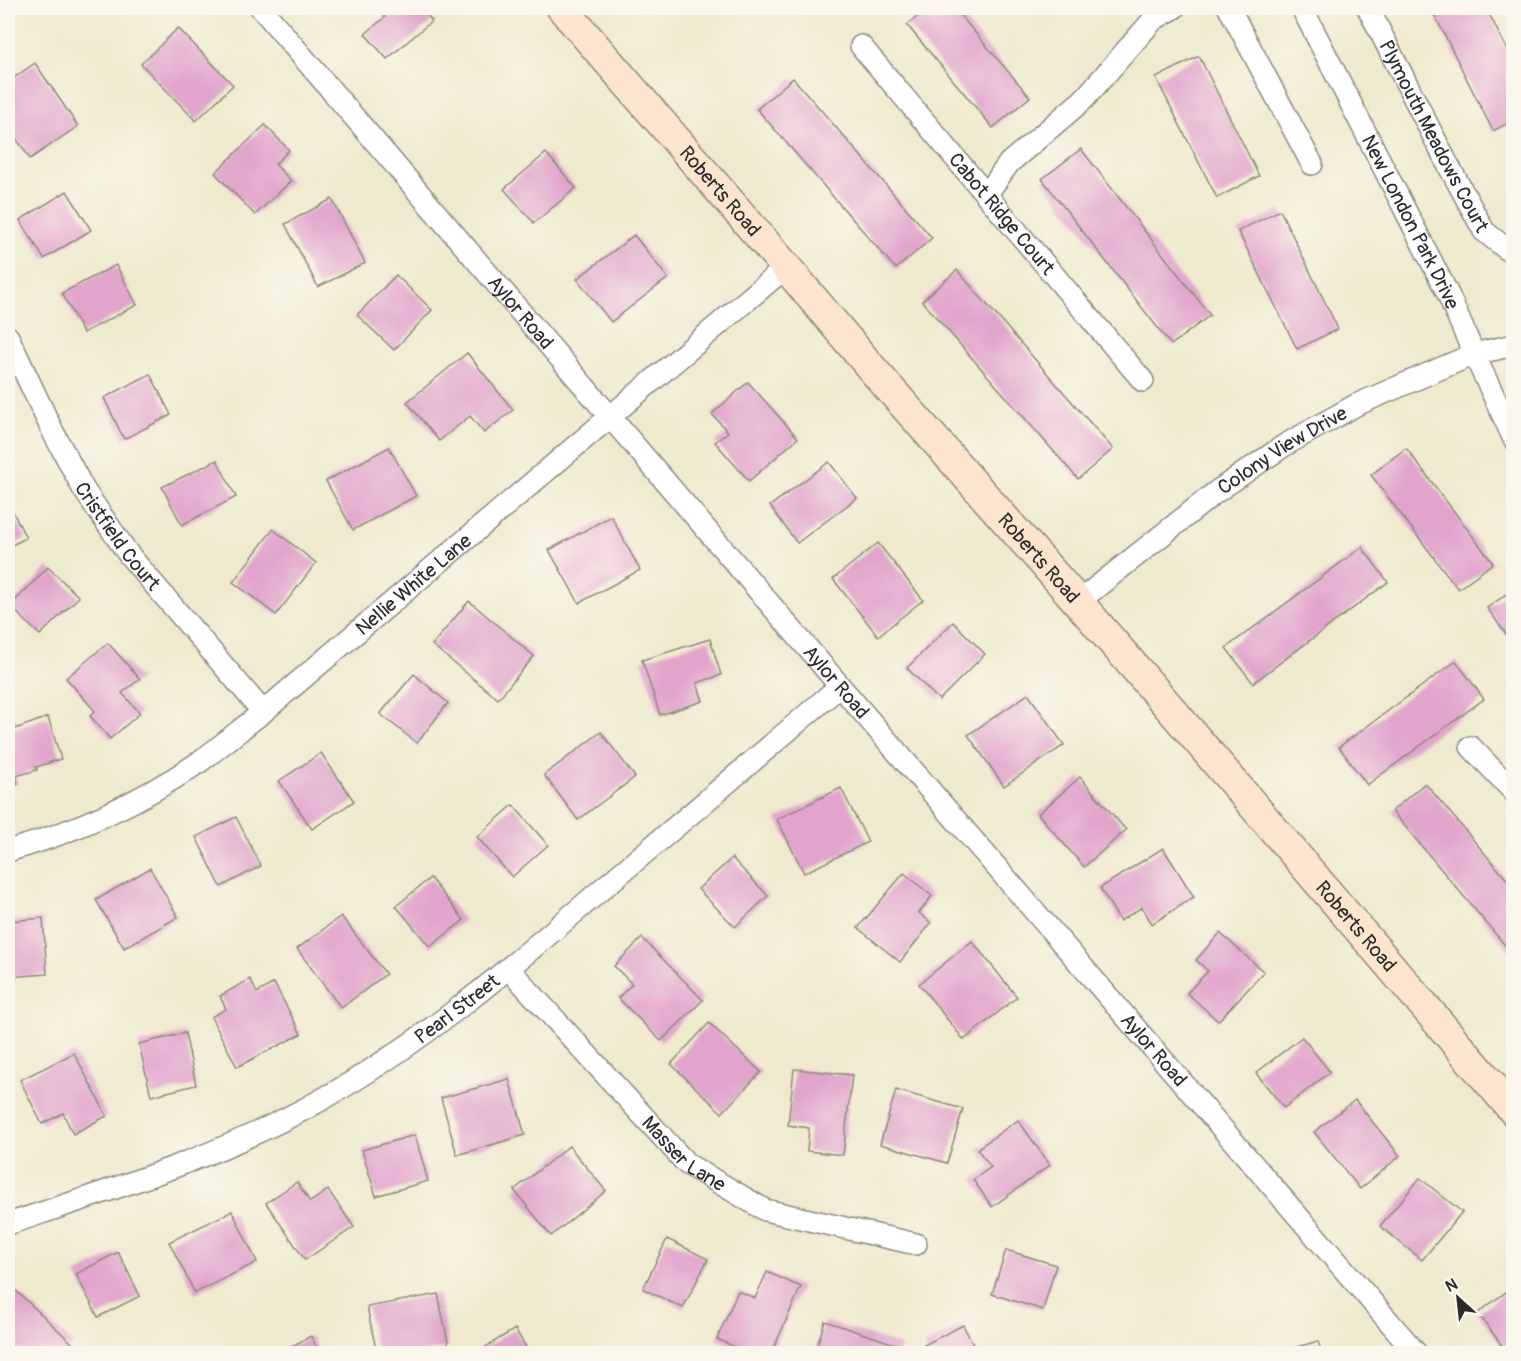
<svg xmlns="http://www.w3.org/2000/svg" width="1521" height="1361" font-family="Pangolin,sans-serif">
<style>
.building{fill:#e1a5cc}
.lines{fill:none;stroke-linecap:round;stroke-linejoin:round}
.minor-casing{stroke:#8d8a7d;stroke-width:24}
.secondary-casing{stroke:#8d8a7d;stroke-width:33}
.minor{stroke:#fff;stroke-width:21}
.secondary{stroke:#fce5cf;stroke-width:30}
.labels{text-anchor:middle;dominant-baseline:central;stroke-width:5;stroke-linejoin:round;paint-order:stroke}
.street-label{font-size:20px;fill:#2b2b2b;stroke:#fbf7ec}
</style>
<rect width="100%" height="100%" fill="#fbf7ec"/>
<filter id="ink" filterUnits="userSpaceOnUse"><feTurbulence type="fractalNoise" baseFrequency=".0167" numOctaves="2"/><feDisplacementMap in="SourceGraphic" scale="12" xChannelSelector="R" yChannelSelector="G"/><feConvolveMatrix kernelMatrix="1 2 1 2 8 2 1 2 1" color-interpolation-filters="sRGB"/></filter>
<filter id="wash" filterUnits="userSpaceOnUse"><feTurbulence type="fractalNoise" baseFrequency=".008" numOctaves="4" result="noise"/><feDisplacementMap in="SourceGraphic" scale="24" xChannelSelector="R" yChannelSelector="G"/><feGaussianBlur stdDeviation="1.35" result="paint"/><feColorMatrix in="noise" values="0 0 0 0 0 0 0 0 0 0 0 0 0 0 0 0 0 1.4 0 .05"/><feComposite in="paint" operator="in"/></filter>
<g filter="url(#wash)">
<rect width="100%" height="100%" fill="#efe9cf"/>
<g id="blocks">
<g class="building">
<path d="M 376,8 L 421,8 L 432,21 L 387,59 L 365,34 L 385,17 Z"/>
<path d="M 929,8 L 954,8 L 1030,97 L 993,128 L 907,25 Z"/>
<path d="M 1431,8 L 1486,8 L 1514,63 L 1514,120 L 1493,131 Z"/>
<path d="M 178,28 L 233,85 L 196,121 L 141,64 Z"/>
<path d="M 1199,56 L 1259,176 L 1217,198 L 1156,78 Z"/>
<path d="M 35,63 L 78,126 L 30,159 L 8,126 L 8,82 Z"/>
<path d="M 793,78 L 932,238 L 896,269 L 757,109 Z"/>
<path d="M 265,125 L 289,150 L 275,164 L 291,181 L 255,215 L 215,173 Z"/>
<path d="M 1081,149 L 1210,315 L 1171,345 L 1042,179 Z"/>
<path d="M 546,153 L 576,188 L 534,223 L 504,189 Z"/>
<path d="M 67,191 L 91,230 L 44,259 L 20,220 Z"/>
<path d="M 332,199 L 365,263 L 318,287 L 285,224 Z"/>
<path d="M 1280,210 L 1338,329 L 1297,349 L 1238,231 Z"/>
<path d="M 634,235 L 668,278 L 611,322 L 577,279 Z"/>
<path d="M 116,265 L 137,305 L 83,333 L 62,293 Z"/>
<path d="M 957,270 L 1113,449 L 1078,479 L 922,301 Z"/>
<path d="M 396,275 L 432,310 L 394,350 L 357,315 Z"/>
<path d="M 467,353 L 513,410 L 484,433 L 470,416 L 439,441 L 407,402 Z"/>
<path d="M 150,374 L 171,415 L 124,439 L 104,398 Z"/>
<path d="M 748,382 L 798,438 L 749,481 L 715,442 L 728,432 L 712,414 Z"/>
<path d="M 389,447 L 416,496 L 353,530 L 326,481 Z"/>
<path d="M 1406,448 L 1493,563 L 1458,589 L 1371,475 Z"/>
<path d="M 217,460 L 236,497 L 182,525 L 162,487 Z"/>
<path d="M 829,462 L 857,498 L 797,543 L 770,506 Z"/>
<path d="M 8,502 L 26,538 L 8,547 Z"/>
<path d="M 611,516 L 640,570 L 579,603 L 549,550 Z"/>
<path d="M 273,529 L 316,563 L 276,615 L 233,582 Z"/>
<path d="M 878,543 L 923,600 L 878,636 L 833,579 Z"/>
<path d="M 1362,547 L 1388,582 L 1253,683 L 1226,648 Z"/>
<path d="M 48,567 L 79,597 L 40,635 L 10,606 Z"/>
<path d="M 1514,589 L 1514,645 L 1487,608 Z"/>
<path d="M 469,601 L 534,656 L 498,699 L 432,645 Z"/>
<path d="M 953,622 L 985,654 L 939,700 L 907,668 Z"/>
<path d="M 710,639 L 721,675 L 697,683 L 703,701 L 660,715 L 642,660 Z"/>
<path d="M 108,643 L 140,679 L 122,693 L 140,713 L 110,739 L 90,716 L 95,711 L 66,678 Z"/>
<path d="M 1456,661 L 1484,699 L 1367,785 L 1339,747 Z"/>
<path d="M 414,674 L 448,703 L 417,743 L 380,714 Z"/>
<path d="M 1028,694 L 1064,745 L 1004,786 L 968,735 Z"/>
<path d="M 48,717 L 61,759 L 36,767 L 37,770 L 16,776 L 18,784 L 8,787 L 8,725 L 14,724 L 15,729 Z"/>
<path d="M 601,732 L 635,777 L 578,820 L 544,775 Z"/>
<path d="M 321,753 L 354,801 L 312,829 L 279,781 Z"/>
<path d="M 1080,777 L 1126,830 L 1084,867 L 1038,814 Z"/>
<path d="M 1425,783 L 1514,888 L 1514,956 L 1392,811 Z"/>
<path d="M 841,788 L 868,842 L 804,873 L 777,819 Z"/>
<path d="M 513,805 L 548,845 L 512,877 L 477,837 Z"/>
<path d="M 236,817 L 261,866 L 221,887 L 196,837 Z"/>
<path d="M 1163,848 L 1194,897 L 1152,924 L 1142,907 L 1120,921 L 1100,888 Z"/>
<path d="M 732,858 L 768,896 L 735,927 L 698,889 Z"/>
<path d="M 150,868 L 178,917 L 124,948 L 96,900 Z"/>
<path d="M 904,873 L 932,896 L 919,913 L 931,923 L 900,962 L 858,928 Z"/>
<path d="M 430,878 L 464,920 L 430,947 L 396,906 Z"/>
<path d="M 341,916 L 386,974 L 341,1008 L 297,949 Z"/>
<path d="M 43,918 L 47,974 L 8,977 L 8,921 Z"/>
<path d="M 1220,933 L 1264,972 L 1218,1021 L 1187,993 L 1208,971 L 1196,960 Z"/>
<path d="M 642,938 L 703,1000 L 661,1041 L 618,998 L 632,984 L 614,966 Z"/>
<path d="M 972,941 L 1017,997 L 964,1040 L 919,984 Z"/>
<path d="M 250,979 L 257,993 L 274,983 L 301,1034 L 237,1067 L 211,1017 L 226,1009 L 220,996 Z"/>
<path d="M 709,1023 L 761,1072 L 722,1113 L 671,1064 Z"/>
<path d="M 185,1033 L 196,1085 L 151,1096 L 139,1044 Z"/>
<path d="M 1302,1037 L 1330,1072 L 1284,1108 L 1256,1073 Z"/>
<path d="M 74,1053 L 107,1116 L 73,1134 L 63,1113 L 42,1124 L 20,1080 Z"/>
<path d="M 794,1069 L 852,1075 L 843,1155 L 807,1151 L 809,1128 L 788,1125 Z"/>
<path d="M 509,1079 L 525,1135 L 457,1155 L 441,1098 Z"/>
<path d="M 896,1090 L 963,1109 L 947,1163 L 880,1144 Z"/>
<path d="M 1355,1100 L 1400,1156 L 1360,1189 L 1314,1132 Z"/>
<path d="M 1018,1120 L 1050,1165 L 992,1207 L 973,1180 L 991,1167 L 977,1149 Z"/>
<path d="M 415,1135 L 428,1181 L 376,1196 L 362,1150 Z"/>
<path d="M 569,1146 L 606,1191 L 551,1236 L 514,1190 Z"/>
<path d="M 1420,1178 L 1462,1212 L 1422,1260 L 1380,1226 Z"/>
<path d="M 297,1182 L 310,1202 L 328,1190 L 354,1227 L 305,1260 L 266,1203 Z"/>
<path d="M 232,1211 L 257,1262 L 195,1293 L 169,1242 Z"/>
<path d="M 667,1239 L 708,1259 L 683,1308 L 643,1289 Z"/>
<path d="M 1006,1250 L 1056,1265 L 1043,1310 L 992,1294 Z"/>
<path d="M 118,1252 L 140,1296 L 98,1317 L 76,1274 Z"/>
<path d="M 767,1272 L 801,1287 L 771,1354 L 751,1354 L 717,1339 L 738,1291 L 755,1298 Z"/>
<path d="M 12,1287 L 73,1344 L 64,1354 L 8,1354 L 8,1292 Z"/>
<path d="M 1510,1289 L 1514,1293 L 1514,1354 L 1508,1354 L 1478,1313 Z"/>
<path d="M 438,1294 L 449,1347 L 415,1354 L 377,1354 L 367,1307 Z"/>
<path d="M 825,1321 L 901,1346 L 899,1354 L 814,1354 Z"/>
<path d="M 963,1325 L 978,1354 L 928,1354 L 924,1345 Z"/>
<path d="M 515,1329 L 530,1354 L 474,1354 Z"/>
<path d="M 311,1336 L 320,1354 L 277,1354 Z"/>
<path d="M 1318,1341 L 1322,1354 L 1284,1354 L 1284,1351 Z"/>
</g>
</g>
</g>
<g filter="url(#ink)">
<use href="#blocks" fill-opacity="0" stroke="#8d8a7d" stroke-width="1.5"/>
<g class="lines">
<g class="minor-casing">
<g id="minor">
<path id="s1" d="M 261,8 L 840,686 L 1417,1354"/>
<path d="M 1229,8 L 1312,164"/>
<path id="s2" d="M 1302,8 L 1448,294 L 1474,354 L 1514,439"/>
<path id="s3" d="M 1368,8 L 1445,159 L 1484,231 L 1514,255"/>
<path id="s4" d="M 861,46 L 1143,381"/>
<path d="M 987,194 L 1009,163 L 1084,99 L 1153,20 L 1174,8"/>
<path id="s5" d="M 8,337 L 52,430 L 84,490 L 129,555 L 263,712"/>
<path id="s6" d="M 1078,602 L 1216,492 L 1285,445 L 1356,405 L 1474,354 L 1514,345"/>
<path d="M 1471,747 L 1514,792"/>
<path id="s7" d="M 8,851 C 74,832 140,802 198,763 C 220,747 241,729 263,712 L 786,267"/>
<path id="s8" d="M 509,969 L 687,1164 L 765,1210 L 916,1244"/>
<path id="s9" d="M 8,1224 C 114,1189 223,1155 321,1100 C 421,1044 508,970 595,895 C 677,826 759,756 840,686"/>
</g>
</g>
<g class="secondary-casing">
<g id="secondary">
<path id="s10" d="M 562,8 L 786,267 L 874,371 L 1078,602 L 1176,715 L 1514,1111"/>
</g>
</g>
<use href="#minor" class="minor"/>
<use href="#secondary" class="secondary"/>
</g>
</g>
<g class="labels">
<g class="street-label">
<text stroke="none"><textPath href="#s3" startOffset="144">Plymouth Meadows Court</textPath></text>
<text stroke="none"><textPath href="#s10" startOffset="242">Roberts Road</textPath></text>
<text stroke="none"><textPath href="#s4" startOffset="219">Cabot Ridge Court</textPath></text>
<text stroke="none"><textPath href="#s2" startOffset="240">New London Park Drive</textPath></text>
<text stroke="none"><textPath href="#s1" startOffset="400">Aylor Road</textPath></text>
<text stroke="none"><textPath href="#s6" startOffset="255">Colony View Drive</textPath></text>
<text stroke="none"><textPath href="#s5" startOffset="228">Cristfield Court</textPath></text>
<text stroke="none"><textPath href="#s10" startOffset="728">Roberts Road</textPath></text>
<text stroke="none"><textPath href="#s7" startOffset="490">Nellie White Lane</textPath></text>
<text stroke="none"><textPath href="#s1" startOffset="886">Aylor Road</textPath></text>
<text stroke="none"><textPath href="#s10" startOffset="1214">Roberts Road</textPath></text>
<text stroke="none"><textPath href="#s9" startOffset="501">Pearl Street</textPath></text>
<text stroke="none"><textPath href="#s1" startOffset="1372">Aylor Road</textPath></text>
<text stroke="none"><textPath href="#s8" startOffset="255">Masser Lane</textPath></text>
</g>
</g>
<rect width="1521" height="1361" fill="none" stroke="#fbf7ec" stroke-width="30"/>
<g transform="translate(1458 1298) rotate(333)" stroke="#fbf7ec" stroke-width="4.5" paint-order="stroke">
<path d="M0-4.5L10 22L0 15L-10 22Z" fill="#2b2b2b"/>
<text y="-9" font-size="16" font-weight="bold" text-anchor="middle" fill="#2b2b2b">N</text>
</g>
</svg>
